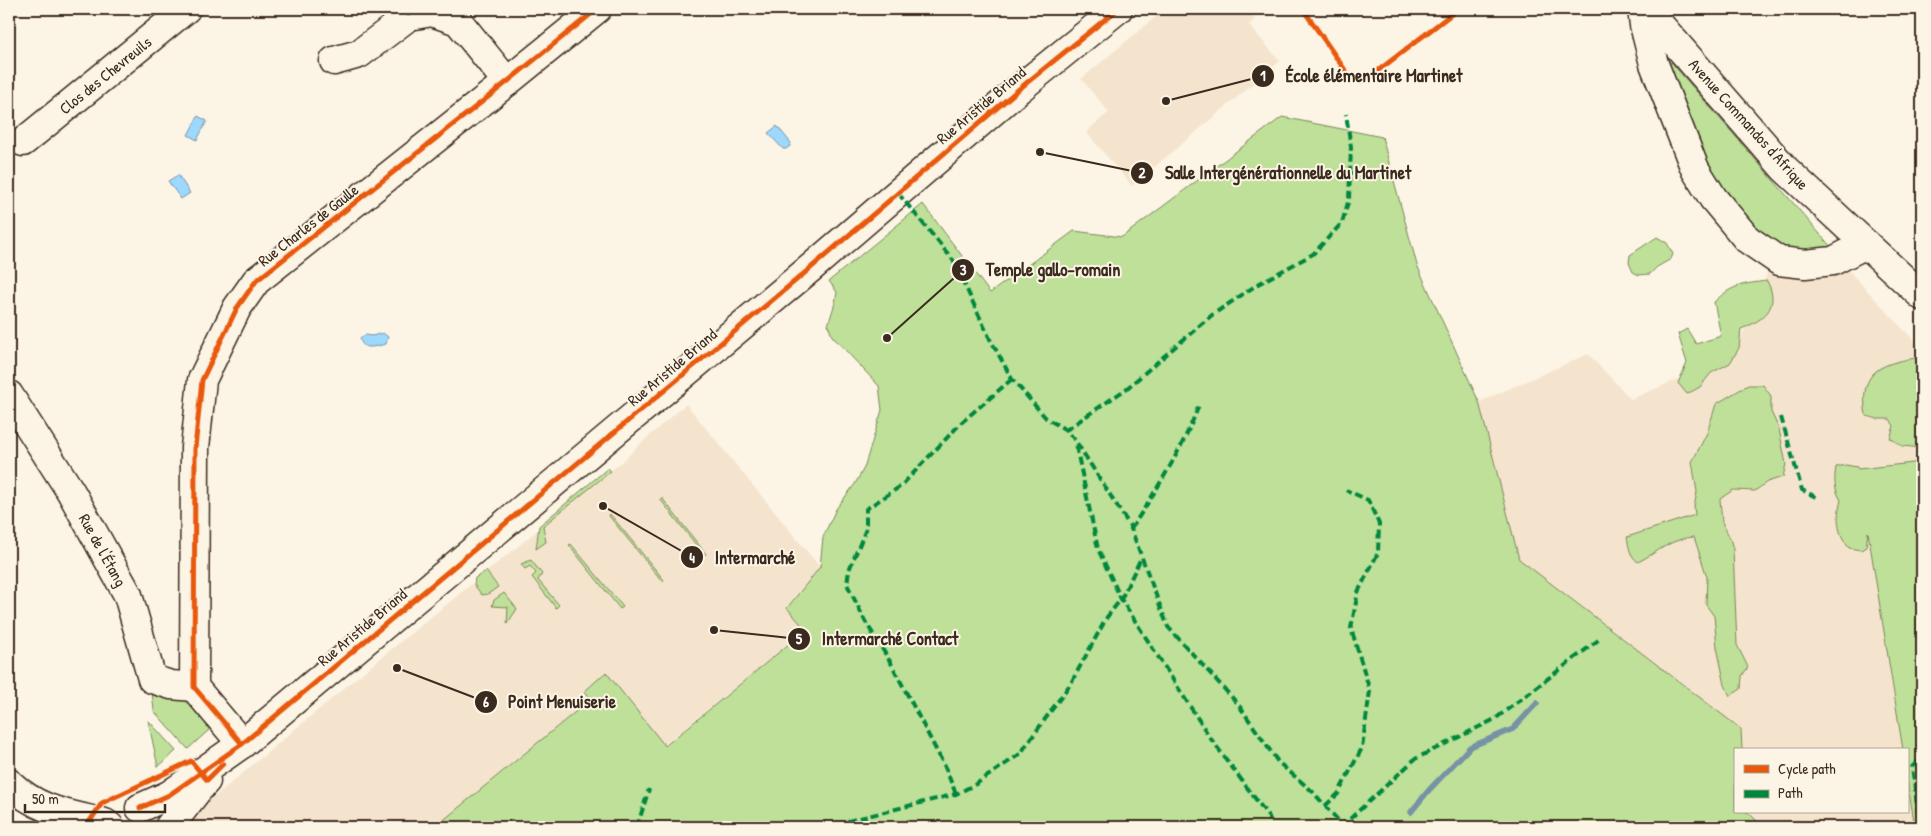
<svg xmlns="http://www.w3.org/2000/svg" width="1931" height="836" font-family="'Patrick Hand',sans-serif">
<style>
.built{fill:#f5e4cd}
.green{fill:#bee099;stroke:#7c855c}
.water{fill:#9dd8fd;stroke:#7692a4}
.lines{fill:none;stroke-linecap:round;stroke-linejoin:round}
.stream{stroke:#7692a4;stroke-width:5.5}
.minor-casing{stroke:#3b2a1e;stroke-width:31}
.major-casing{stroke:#3b2a1e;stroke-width:31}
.minor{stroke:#fcf5e5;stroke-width:28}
.major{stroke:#fcf5e5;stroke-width:28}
.quiet{stroke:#00873e;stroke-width:4;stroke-dasharray:8 4;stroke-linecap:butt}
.cycleway-casing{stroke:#fcf5e5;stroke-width:8}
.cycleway{stroke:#e8590c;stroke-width:5}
.labels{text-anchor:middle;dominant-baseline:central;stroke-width:4;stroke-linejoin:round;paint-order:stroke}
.street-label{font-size:16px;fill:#3b2a1e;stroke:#fcf5e5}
.leader{fill:none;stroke:#3b2a1e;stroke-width:2}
.callout-dot{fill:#3b2a1e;stroke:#fcf5e5;stroke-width:2}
.mark-label{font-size:15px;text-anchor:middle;font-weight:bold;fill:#fff}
.callout-label{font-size:18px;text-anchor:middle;font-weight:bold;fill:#3b2a1e;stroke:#fcf5e5;stroke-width:4;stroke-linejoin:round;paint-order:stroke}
</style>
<rect width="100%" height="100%" fill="#fcf5e5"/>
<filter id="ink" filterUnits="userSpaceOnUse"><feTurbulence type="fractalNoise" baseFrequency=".02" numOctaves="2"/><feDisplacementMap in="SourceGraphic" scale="10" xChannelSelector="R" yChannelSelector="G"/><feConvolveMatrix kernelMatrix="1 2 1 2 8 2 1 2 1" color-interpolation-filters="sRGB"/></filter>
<g filter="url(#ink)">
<g class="built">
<path d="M 1165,9 L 1246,9 L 1255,19 L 1249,25 L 1280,61 L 1132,186 L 1086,132 L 1109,112 L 1081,79 Z"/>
<path d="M 1793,211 L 1922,349 L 1922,827 L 1763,827 L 1748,812 L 1907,812 L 1907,750 L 1742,750 L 1741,729 L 1519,559 L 1479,402 L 1588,354 L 1631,399 L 1733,356 Z"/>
<path d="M 686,404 L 820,567 L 787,607 L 806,630 L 563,827 L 189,827 L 188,819 L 355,679 L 625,459 L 641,443 Z"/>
</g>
<g class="green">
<path d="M 1671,62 L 1832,248 L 1810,253 L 1775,247 L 1741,217 L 1716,186 L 1666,65 Z"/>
<path d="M 1282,117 L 1382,137 L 1417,265 L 1479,402 L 1519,559 L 1741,729 L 1742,750 L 1735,750 L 1735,812 L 1748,812 L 1763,827 L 435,827 L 591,699 L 585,691 L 606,672 L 665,746 L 806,630 L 787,608 L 820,567 L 823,537 L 836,509 L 855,484 L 864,468 L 882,410 L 879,386 L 832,336 L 828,325 L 835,303 L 837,292 L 829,281 L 923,204 L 990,293 L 1074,231 L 1122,237 Z"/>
<path d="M 1657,237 L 1667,243 L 1673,254 L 1671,259 L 1657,267 L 1650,274 L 1639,275 L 1633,272 L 1629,263 L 1630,255 Z"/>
<path d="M 1767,281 C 1781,307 1764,320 1741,329 L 1739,348 L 1730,363 L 1711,373 L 1700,387 L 1687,394 L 1678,383 L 1687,363 L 1678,334 L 1687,329 L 1696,344 L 1721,336 L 1714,302 C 1732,285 1742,284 1767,281 Z"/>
<path d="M 1922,357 L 1922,448 L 1902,446 L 1890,438 L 1894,426 L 1890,419 L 1878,419 L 1866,416 C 1858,369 1882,363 1922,357 Z"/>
<path d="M 1748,385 L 1763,385 L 1771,396 L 1771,412 L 1779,429 L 1786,464 L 1783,477 L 1767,482 L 1755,491 L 1733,490 L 1720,499 L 1722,522 L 1730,538 L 1733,549 L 1737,645 L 1748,667 L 1742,676 L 1741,689 L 1730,696 L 1725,685 L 1717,647 L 1714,616 L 1706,605 L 1707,577 L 1694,537 C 1672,538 1658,552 1638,562 C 1629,555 1629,547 1627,537 L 1695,515 L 1694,507 L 1697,492 L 1692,462 L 1707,433 L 1716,404 Z"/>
<path d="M 1922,462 L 1922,827 L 1915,827 L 1907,780 L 1907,750 L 1903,750 L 1868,532 L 1866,547 L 1861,550 L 1849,548 C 1837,532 1836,520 1841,500 C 1834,489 1834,480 1836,467 L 1846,465 L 1857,467 L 1858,469 Z"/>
<path d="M 608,468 L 611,471 L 543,526 L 546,542 L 536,549 L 539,526 Z"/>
<path d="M 662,498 L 706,554 L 704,555 L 660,499 Z"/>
<path d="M 610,514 L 664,580 L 662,581 L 609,516 Z"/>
<path d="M 571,544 L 623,607 L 620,609 L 569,545 Z"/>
<path d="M 531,560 L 542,574 L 538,580 L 559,605 L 556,608 L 532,577 L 536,573 L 530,566 L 525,569 L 521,564 Z"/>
<path d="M 486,571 L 498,587 L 488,594 L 482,595 L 474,585 L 475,578 Z"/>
<path d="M 504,593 L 517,609 L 507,624 L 508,607 L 492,606 L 494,600 Z"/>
<path d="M 152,691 L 193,700 L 209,730 L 188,749 L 154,711 Z"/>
<path d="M 148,720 L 176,751 L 158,767 Z"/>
</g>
<g class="water">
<path d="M 198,116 L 207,121 L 197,140 L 188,135 Z"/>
<path d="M 777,126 L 791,143 L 790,146 L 786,149 L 783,149 L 768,133 Z"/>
<path d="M 178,175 L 190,193 L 181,199 L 168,181 Z"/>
<path d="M 383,333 L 388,337 L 386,344 C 376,346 362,352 360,338 L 366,335 L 372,336 Z"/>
</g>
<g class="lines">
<path class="stream" d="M 1411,812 L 1429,790 L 1470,747 L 1513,729 L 1537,703"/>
<g class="minor-casing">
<g id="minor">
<path d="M 1642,9 L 1644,25 L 1654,64 L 1695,169 L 1713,198 L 1747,239 L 1779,261 L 1805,264 L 1833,261 L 1866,244"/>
<path d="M 334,61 L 359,54 L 409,16 L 432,12 L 458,21 L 507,82"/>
<path d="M 23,142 L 186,9"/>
<path d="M 9,395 L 71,492 L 128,595 L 152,679 L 171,685 L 194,687"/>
<path d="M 242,744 L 194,687 L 195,448 L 202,380 L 237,308 L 256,281 L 507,82 L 597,9"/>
<path d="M 9,783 C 38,811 67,814 105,823 L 110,827"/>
<path d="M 140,808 L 169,795 L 242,744 L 813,266 L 1019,89 L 1118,9"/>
<path d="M 169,827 L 197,791 L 206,781"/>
</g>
</g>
<g class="major-casing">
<path id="major" d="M 1646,9 L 1785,169 L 1922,296"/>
</g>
<use href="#minor" class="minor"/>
<use href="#major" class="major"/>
<g class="quiet">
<path d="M 408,9 L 409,16"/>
<path d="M 898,193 L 953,260 L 990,339 L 1012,379 L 1046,418 L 1066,430 L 1075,440 L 1130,526 L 1168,627 L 1238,704 L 1278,762 L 1312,791 L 1344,827"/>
<path d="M 1781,417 L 1802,490 L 1818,498"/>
<path d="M 1066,430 L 1126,389 L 1212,315 L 1258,284 L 1313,254 L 1342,223 L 1349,199 L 1351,147 L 1346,114"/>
<path d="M 1076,446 L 1098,549 L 1121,599 L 1211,739 L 1269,817 L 1273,827"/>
<path d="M 1131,529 C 1157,489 1182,450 1199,405"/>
<path d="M 956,794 L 944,765 L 891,663 L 865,621 L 847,584 L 849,570 L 866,529 L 866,509 L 901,486 L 962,422 L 1012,379"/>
<path d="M 1325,806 L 1338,794 L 1362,748 L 1370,691 L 1351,628 L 1358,592 L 1378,553 L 1379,524 L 1368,500 L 1346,490"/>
<path d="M 637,827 L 649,789"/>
<path d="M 824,827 L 956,794 L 976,784 L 1020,754 L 1071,683 L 1107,617 L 1121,599 L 1141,558"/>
<path d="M 1341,827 L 1415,759 L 1495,719 L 1601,638"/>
<path d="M 1920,827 L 1912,767 L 1922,756"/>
</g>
<g class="cycleway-casing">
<g id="cycleway">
<path d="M 1303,9 L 1349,76 L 1360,81 L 1366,80 L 1458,9"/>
<path d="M 242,744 L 194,687 L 195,448 L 202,380 L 237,308 L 256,281 L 507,82 L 597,9"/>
<path d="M 140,808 L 169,795 L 242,744 L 813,266 L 1019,89 L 1118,9"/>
<path d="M 86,827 L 102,803 L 191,761 L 207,780 L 223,764"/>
</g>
</g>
<use href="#cycleway" class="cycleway"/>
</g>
</g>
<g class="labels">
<g class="street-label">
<text transform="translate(105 75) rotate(-39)">Clos des Chevreuils</text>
<text transform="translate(981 105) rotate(-40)">Rue Aristide Briand</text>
<text transform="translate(1749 124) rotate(48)">Avenue Commandos d'Afrique</text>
<text transform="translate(308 225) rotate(-38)">Rue Charles de Gaulle</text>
<text transform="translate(672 367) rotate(-40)">Rue Aristide Briand</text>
<text transform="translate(103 550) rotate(61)">Rue de l'Étang</text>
<text transform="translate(362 627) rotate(-40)">Rue Aristide Briand</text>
</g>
</g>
<path class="leader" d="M1166 101L1263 76M1040 152L1142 173M887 338L963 270M603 506L692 557M714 630L799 639M397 668L486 702"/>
<g class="callout-dot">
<circle cx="1166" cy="101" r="5"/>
<circle cx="1040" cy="152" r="5"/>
<circle cx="887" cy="338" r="5"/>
<circle cx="603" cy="506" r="5"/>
<circle cx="714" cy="630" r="5"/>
<circle cx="397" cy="668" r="5"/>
<circle cx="1263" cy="76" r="12"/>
<circle cx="1142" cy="173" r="12"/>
<circle cx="963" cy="270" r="12"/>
<circle cx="692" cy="557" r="12"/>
<circle cx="799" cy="639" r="12"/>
<circle cx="486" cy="702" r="12"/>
</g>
<g class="mark-label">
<text x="1263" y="81">1</text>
<text x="1142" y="178">2</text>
<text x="963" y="275">3</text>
<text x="692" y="563">4</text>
<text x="799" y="644">5</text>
<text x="486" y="707">6</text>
</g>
<g class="callout-label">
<text x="1374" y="82">École élémentaire Martinet</text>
<text x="1288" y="179">Salle Intergénérationnelle du Martinet</text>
<text x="1053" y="276">Temple gallo-romain</text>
<text x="755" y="564">Intermarché</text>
<text x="890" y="645">Intermarché Contact</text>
<text x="562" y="708">Point Menuiserie</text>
</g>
<rect width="1931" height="836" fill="none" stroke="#fcf5e5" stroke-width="30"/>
<rect x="15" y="15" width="1901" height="806" fill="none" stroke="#3b2a1e" stroke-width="2" filter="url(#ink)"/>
<rect x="1734" y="748" width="175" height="65" fill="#fcf5e5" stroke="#afa495"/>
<rect x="1744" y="765" width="25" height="8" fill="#e8590c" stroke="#afa495"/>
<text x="1778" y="774" font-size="15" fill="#3b2a1e">Cycle path</text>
<rect x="1744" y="790" width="25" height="8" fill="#00873e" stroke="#afa495"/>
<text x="1778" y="798" font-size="15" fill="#3b2a1e">Path</text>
<path d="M25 804v8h140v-8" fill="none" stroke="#3b2a1e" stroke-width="2.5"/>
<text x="32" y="804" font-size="15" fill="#3b2a1e" stroke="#fcf5e5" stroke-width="4" paint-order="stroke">50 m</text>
</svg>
